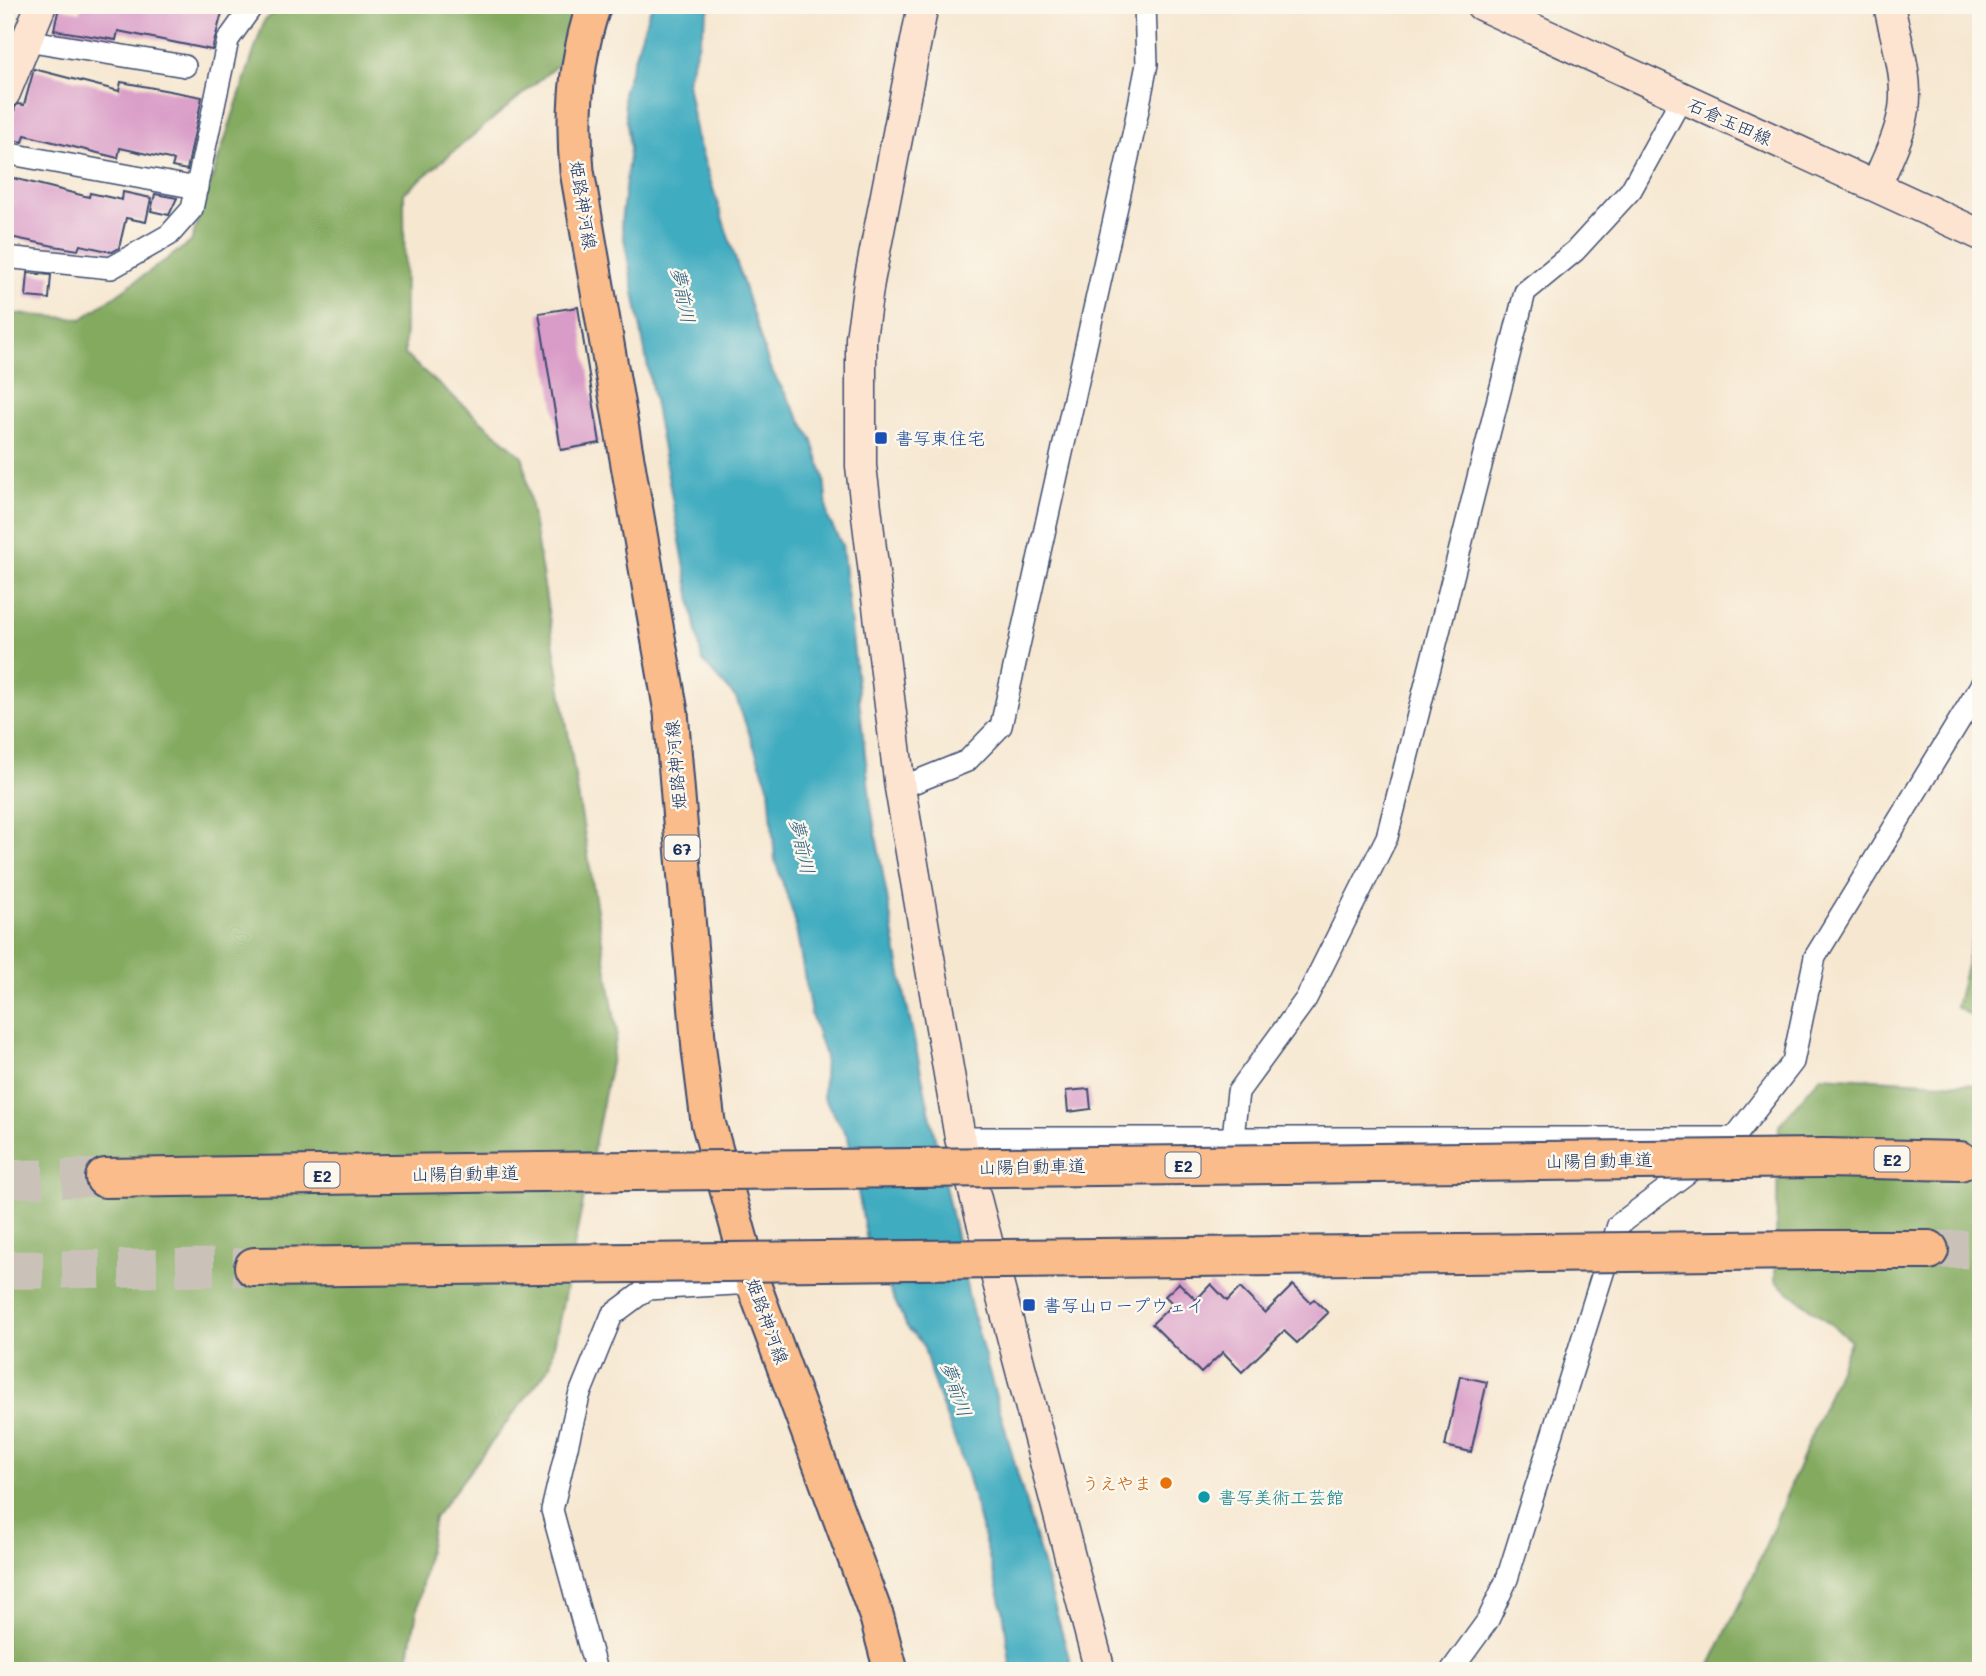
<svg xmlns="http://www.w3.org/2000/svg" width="1986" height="1676" font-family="Mali,'Klee One',sans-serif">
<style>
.forest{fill:#84aa60;stroke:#506c5f;stroke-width:2}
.water{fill:#40acc0;stroke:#2e6e8f;stroke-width:2}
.building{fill:#d99bc7}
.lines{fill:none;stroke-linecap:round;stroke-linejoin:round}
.highway-tunnel{stroke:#cac2b9;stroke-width:38;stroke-dasharray:38 19;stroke-linecap:butt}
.street-casing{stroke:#3c4b6f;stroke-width:24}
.secondary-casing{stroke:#3c4b6f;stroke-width:33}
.primary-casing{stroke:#3c4b6f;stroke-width:37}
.highway-casing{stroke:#3c4b6f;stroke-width:42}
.street{stroke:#fff;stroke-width:21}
.secondary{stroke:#fde4d0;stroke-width:30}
.primary{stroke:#f9bc8a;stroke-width:33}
.highway{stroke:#f9bc8a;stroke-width:38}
.highway-bridge-casing{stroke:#3c4b6f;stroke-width:42;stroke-linecap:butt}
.highway-bridge{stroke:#f9bc8a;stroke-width:38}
.transit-dot{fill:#1a4fb4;stroke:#fbf7ec;stroke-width:2.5}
.food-dot{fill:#e8710a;stroke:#fbf7ec;stroke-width:2.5}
.culture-dot{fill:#0f9aa8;stroke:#fbf7ec;stroke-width:2.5}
.labels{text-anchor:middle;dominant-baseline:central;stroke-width:5;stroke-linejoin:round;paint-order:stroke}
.shield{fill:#fbf7ec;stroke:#5e6b89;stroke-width:2}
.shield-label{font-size:16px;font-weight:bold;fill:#1b2f5e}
.street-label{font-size:18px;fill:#1b2f5e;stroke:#fbf7ec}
.transit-label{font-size:18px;fill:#164399;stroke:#fbf7ec;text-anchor:start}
.food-label{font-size:18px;fill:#c56008;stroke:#fbf7ec;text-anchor:end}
.culture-label{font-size:18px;fill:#0d838f;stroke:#fbf7ec;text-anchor:start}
.water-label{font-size:19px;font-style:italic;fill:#285b80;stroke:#fbf7ec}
</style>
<rect width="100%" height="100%" fill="#fbf7ec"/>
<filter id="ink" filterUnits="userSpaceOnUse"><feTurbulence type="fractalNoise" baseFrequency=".0143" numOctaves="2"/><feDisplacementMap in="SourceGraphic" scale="14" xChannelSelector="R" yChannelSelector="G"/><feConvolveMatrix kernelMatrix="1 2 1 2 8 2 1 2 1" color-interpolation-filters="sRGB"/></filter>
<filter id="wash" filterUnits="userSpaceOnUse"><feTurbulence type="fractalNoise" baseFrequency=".00686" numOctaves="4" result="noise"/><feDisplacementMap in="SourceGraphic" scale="28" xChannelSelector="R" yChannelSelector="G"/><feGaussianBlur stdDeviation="1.57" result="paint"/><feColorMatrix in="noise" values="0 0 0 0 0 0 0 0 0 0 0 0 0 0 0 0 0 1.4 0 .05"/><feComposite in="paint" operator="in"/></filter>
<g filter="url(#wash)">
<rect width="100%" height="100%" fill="#f6e7d0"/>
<g class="forest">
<path d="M 283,5 L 580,5 L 561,62 L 404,193 L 405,355 L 523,457 L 617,1033 L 550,1366 L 434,1518 L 406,1671 L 5,1671 L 5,313 L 82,319 L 191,242 L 264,21 Z"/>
<path d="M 1981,903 L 1981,1022 L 1956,1007 Z"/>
<path d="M 1821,1076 L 1981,1085 L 1981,1671 L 1707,1671 L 1753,1576 L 1851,1340 L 1775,1281 L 1779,1125 Z"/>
</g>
<path class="water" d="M 654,5 L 710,5 L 687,82 L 696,135 L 770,368 L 812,439 L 824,477 L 828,518 L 842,545 L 871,807 L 904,992 L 971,1307 L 1071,1665 L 1061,1671 L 1011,1671 L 1003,1610 L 967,1474 L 932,1378 L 923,1344 L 907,1327 L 867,1241 L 848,1137 L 823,1097 L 825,1056 L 811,1014 L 794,917 L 775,860 L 769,788 L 736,698 L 702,660 L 621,222 L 630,148 L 623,93 L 649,12 Z"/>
<g id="blocks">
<g class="building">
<path d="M 81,5 L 224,5 L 212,50 L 118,31 L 116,40 L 54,30 L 59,7 L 80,12 Z"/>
<path d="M 34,69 L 119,91 L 121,82 L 202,97 L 187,170 L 172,167 L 174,160 L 120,148 L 118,158 L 25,135 L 23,142 L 8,139 L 15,107 L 18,104 L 24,105 Z"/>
<path d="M 5,176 L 89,197 L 90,193 L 122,200 L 123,192 L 151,198 L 146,222 L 126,218 L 119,248 L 112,252 L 80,245 L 78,250 L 54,246 L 5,236 Z"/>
<path d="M 155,194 L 177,198 L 169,215 L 151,211 Z"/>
<path d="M 28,273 L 51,275 L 49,299 L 26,297 Z"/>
<path d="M 578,307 L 600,443 L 561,450 L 539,313 Z"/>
<path d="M 1089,1089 L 1091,1109 L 1068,1112 L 1066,1091 Z"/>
<path d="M 1179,1283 L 1196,1300 L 1211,1284 L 1227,1301 L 1240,1288 L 1265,1313 L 1293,1285 L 1310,1302 L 1314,1299 L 1328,1313 L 1297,1343 L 1284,1331 L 1242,1372 L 1223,1352 L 1201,1373 L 1152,1324 L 1173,1304 L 1165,1296 Z"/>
<path d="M 1460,1376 L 1487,1382 L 1471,1452 L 1445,1446 Z"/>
</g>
</g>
</g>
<g filter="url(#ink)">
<use href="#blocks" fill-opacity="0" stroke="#3c4b6f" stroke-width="2"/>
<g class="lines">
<g class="highway-tunnel">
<path d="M 5,1179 L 105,1178"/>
<path d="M 1929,1250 L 1981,1249"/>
<path d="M 5,1270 L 254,1267"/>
</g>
<g class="street-casing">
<g id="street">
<path d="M 26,40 L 185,66"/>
<path d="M 5,153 L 197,188"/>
<path d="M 5,257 L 111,268 L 169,235 L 192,209 L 228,40 L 253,5"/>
<path d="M 900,788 L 967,761 L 1001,726 L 1134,130 L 1147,64 L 1145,5"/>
<path d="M 1233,1137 L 1238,1092 L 1306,999 L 1387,837 L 1525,292 L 1575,251 L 1631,190 L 1681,99"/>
<path d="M 960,1138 L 1734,1138"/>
<path d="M 596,1671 L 552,1510 L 579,1396 L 612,1315 L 647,1289 L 753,1283"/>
<path d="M 1451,1671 L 1488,1620 L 1507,1579 L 1618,1225 L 1734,1138 L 1793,1062 L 1815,957 L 1981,685"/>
</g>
</g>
<g class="secondary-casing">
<g id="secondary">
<path d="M 923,5 L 869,282 L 861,338 L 861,466 L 900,788 L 960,1138 L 1100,1671"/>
<path d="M 1481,5 L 1981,235"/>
<path d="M 5,93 L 41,5"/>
<path d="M 1876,186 C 1886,161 1900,136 1904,109 C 1909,76 1895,37 1889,5"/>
</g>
</g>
<g class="primary-casing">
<path id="primary" d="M 594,5 C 575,59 572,115 577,171 L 671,712 L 699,1050 L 708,1122 L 753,1283 L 877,1618 L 891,1671"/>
</g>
<g class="highway-casing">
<g id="highway">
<path d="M 1825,1158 L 1960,1161"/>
<path d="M 105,1178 L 540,1172"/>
<path d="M 1822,1250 L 1929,1250"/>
<path d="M 254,1267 L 540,1264"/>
</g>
</g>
<use href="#street" class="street"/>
<use href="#secondary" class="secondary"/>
<use href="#primary" class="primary"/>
<use href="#highway" class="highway"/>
<g class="highway-bridge-casing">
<g id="highway-bridge">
<path d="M 540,1172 L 1825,1158"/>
<path d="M 540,1264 L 1822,1250"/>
</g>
</g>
<use href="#highway-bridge" class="highway-bridge"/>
</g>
</g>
<g class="transit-dot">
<rect x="874" y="431" width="14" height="14" rx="3.5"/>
<rect x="1022" y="1298" width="14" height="14" rx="3.5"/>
</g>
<circle class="food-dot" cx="1166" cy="1483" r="7"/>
<circle class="culture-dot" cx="1204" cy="1497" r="7"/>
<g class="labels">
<g class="shield">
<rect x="664.5" y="835.5" width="35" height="25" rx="5"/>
<rect x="1874.5" y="1146.5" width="35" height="25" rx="5"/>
<rect x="1165.5" y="1152.5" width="35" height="25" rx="5"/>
<rect x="304.5" y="1162.5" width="35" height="25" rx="5"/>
</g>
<g class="shield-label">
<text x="682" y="848">67</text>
<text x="1892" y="1159">E2</text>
<text x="1183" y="1165">E2</text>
<text x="322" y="1175">E2</text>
</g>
<g class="street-label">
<text transform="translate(1730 121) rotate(24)">石倉玉田線</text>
<text transform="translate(584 205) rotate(81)">姫路神河線</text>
<text transform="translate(675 765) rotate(-95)">姫路神河線</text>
<text transform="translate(1599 1160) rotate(-1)">山陽自動車道</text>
<text transform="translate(1032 1166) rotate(-1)">山陽自動車道</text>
<text transform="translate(465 1173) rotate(-1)">山陽自動車道</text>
<text transform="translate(768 1321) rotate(70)">姫路神河線</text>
</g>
<g class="transit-label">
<text x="895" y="438">書写東住宅</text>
<text x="1043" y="1305">書写山ロープウェイ</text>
</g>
<g class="food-label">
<text x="1152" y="1483">うえやま</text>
</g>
<g class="culture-label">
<text x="1218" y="1497">書写美術工芸館</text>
</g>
<g class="water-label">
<text transform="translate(684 295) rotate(79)">夢前川</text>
<text transform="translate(803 846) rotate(78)">夢前川</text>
<text transform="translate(957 1389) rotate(71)">夢前川</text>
</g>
</g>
<rect width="1986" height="1676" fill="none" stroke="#fbf7ec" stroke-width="28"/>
</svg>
